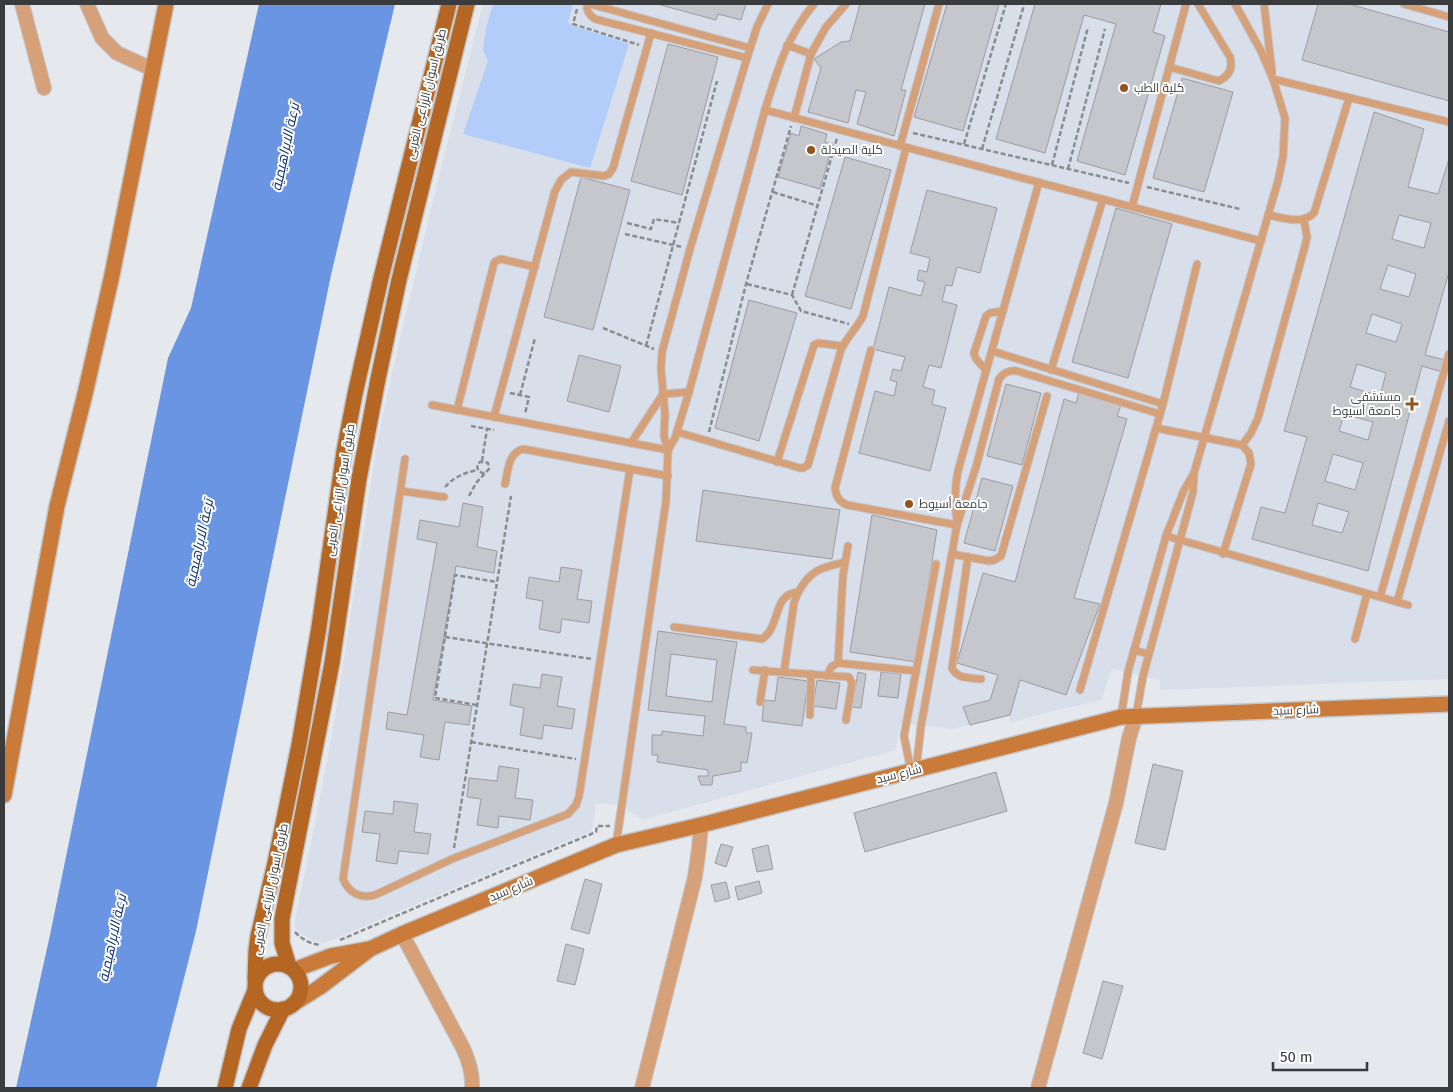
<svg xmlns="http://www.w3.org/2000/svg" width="1453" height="1092" font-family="'Fira Sans',Cairo,sans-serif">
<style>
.built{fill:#d8deea}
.green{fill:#b3cdfa}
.water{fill:#6995e3}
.building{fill:#c5c7cc;stroke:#9a9ca1;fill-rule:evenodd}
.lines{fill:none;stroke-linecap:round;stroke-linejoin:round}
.lane-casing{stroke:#c3c5c9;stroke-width:9}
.street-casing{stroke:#c3c5c9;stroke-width:16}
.secondary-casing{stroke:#c3c5c9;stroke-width:18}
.primary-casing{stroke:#c3c5c9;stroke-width:18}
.path{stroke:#8a8c8f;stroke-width:2.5;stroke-dasharray:5 2.5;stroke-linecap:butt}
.lane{stroke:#d6a079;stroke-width:7}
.street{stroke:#d6a079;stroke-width:14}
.secondary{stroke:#ca7b3a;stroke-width:15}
.primary{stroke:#b46622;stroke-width:15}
.poi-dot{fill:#93531c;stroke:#fff;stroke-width:2}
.labels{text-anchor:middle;stroke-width:4;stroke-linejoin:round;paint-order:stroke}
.poi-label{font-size:12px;fill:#3a3b3d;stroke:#fff;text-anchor:start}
.street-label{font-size:12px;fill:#3a3b3d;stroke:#fff}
.water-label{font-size:14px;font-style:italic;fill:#052a6e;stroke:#fff}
</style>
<rect width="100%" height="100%" fill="#e5e8ec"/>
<path class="built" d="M483 4H1449V679L1160 690V680L1112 669 1101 700 1045 713 1011 723 1009 715 952 729 901 723 895 750 642 820 621 805 596 803 592 831 487 874 332 940 323 943 315 941 300 933 295 927V921L316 819 335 718 376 449 389 386 435 192Z"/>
<path class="green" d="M493 4H573L568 22 571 25 629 44 590 168 463 134 488 61 483 50 486 28Z"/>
<path class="water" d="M259 4H395L331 275 196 931 156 1088H16L50 935 168 358 191 308Z"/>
<g class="building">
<path d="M657 4H746L741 20 718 14 716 20Z"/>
<path d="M860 4H925L901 90H906L894 136 857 124 866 92 856 90 848 123 808 112 821 68 814 59 841 42 850 41Z"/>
<path d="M947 4H999L963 131 914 117Z"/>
<path d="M1035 4H1161L1153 32 1165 36 1125 175 1077 161 1116 24 1084 15 1045 153 996 139Z"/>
<path d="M1318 4H1349L1449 32V101L1302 60Z"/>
<path d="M668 44 718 57 682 195 631 181Z"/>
<path d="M1182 78 1233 92 1204 192 1153 178Z"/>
<path d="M1374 112 1424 129 1408 187 1438 194 1449 159V272L1425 355 1449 361V374L1422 366 1368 571 1252 539 1261 507 1285 513 1307 437 1284 431ZM1399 215 1431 223 1424 248 1392 239ZM1388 265 1416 274 1409 297 1380 289ZM1372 314 1402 324 1396 342 1366 333ZM1357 364 1386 373 1380 396 1350 387ZM1344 414 1373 422 1368 440 1339 431ZM1333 454 1363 463 1355 490 1325 481ZM1318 503 1349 512 1342 533 1312 525Z"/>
<path d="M801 126 827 134 825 142 833 144 820 189 778 177 791 133 799 136Z"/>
<path d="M845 157 891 170 851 309 805 296Z"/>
<path d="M581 177 630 190 593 330 544 317Z"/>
<path d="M927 190 997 208 980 273 957 267 952 286 946 285 942 301 957 305 941 368 929 365 923 387 935 390 932 404 946 408 930 471 859 453 875 391 894 396 897 382 890 380 893 369 901 371 905 357 873 349 889 287 921 296 925 282 917 280 919 270 927 272 930 258 910 253Z"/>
<path d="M1116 208 1172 224 1128 378 1072 362Z"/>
<path d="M749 300 797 313 759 441 715 428Z"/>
<path d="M579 355 621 366 609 412 567 401Z"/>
<path d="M1006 384 1041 393 1022 465 987 456Z"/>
<path d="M1079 392 1121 405 1117 416 1127 419 1074 598 1100 604 1066 695 1020 680 1010 715 970 725 963 707 990 700 998 675 957 663 983 573 1015 582 1064 399 1076 403Z"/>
<path d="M982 478 1013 486 995 551 964 543Z"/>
<path d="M703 490 840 510 832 559 696 541Z"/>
<path d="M463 503 483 507 477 547 497 551 494 573 456 566 433 700 472 706 469 725 445 722 439 760 420 757 424 735 386 729 388 712 407 715 437 543 417 539 420 520 459 527Z"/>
<path d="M872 515 937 530 916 662 850 652Z"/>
<path d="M561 567 582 570 577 599 592 601 589 623 562 619 560 633 539 629 543 601 526 598 529 577 559 582Z"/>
<path d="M658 631 737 642 724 724 746 727V733H752L747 763 741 762V771L713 776 712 785H701L698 776H708V770L657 762 658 755H652V735H662V731L703 736 705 716 648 710ZM671 654 717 660 712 702 666 696Z"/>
<path d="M858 672 866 674 861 708 852 707Z"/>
<path d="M881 672 901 674 898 698 878 696Z"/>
<path d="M542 674 562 677 557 706 575 709 572 729 544 725 542 739 520 735 524 708 510 705 513 684 540 688Z"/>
<path d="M778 677 808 681 802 726 762 721 764 700 775 701Z"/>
<path d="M817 680 840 683 836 709 813 706Z"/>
<path d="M1153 764 1183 771 1165 850 1135 843Z"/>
<path d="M499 766 519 769 515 798 533 800 530 820 499 816 498 828 477 825 481 799 467 797 469 778 497 781Z"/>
<path d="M996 772 1007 811 865 852 854 813Z"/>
<path d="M394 801 418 804 414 832 431 834 428 854 399 851 397 864 376 861 380 834 362 832 365 811 393 814Z"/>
<path d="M721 844 733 847 726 867 715 863Z"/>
<path d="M768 845 773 869 757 872 752 849Z"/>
<path d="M585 879 602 884 589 934 571 929Z"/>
<path d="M759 881 762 893 738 900 735 887Z"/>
<path d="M726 882 730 898 715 902 711 885Z"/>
<path d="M566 944 584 949 575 985 557 981Z"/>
<path d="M1103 981 1123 986 1102 1059 1083 1053Z"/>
</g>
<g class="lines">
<g class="lane-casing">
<g id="lane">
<path d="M587 4C586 11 589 15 595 19L747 58"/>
<path d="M590 4 750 48"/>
<path d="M1264 4 1272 72"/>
<path d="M1404 4 1449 17"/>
<path d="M787 45 811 54"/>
<path d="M1169 67 1219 81C1229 76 1233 68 1230 57L1198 4"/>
<path d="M1273 79 1449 122"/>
<path d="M765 110 1261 241"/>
<path d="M794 118 811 54 826 27 846 4"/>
<path d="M900 146 939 4"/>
<path d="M1132 207 1186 4"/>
<path d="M1268 215C1284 218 1302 225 1314 213L1349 98"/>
<path d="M871 350 835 488C836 497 839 501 847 505L957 525"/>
<path d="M992 351 1163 404"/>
<path d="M986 370 976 359 974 353 986 316 990 313 1003 311"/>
<path d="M1051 370 1103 199"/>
<path d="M432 405 668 450"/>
<path d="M457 410 494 263 496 261 501 259 535 267"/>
<path d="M494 417 555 191 561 180 571 172 604 176 609 174 613 168 651 33"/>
<path d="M1156 428 1242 445 1249 453 1251 464 1223 554"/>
<path d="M677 432 800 468H803L808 465 841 350C846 338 857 328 863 316L906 148"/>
<path d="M631 443 663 394 689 392"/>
<path d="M1242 445 1251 433 1258 418 1305 246 1307 237 1304 220"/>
<path d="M668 450 675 438 689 392 765 110C777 71 787 36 814 4"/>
<path d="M405 459 343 879C349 893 360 899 375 895L452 859 568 814 576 805 579 796 630 469"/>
<path d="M777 462 814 345 818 343 842 346"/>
<path d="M505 484C508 471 508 453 523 449L668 476"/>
<path d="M401 491 444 497"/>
<path d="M957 523C955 504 954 489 958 471L1039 182"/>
<path d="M1166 536 1408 605"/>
<path d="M952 554 989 561 994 560 1001 556 1047 396"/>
<path d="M968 557 952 668C957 679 970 678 981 679"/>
<path d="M1380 597 1449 354"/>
<path d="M1397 602 1449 421"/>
<path d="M674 627 762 639C781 627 772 594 798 592"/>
<path d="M1355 639 1367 594"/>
<path d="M1134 650 1148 654"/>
<path d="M838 663 843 575 848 546"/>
<path d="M753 670 849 677 852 683 846 720"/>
<path d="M784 672 794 603C798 590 808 574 821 569 828 566 837 564 845 562"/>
<path d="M827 676 831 667 838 663 916 671"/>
<path d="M1080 690 1163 404 1197 264"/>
<path d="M760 702 765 670"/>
<path d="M810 715 811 674"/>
<path d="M1136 716 1143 676 1193 492 1194 473 1278 181 1283 157 1285 118 1273 79 1261 51 1235 4"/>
<path d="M1121 717 1128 672 1166 536 1184 490 1194 473"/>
<path d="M916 770 921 726 957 525 976 467 999 379C1004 372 1009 370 1017 371L1160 414"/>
<path d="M911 771 904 736 936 564"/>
<path d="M616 845 666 501 668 450 664 436 665 414 661 369 662 352 690 249 747 58 757 27 768 4"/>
</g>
</g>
<g class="street-casing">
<g id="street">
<path d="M22 4 44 88"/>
<path d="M87 4 102 38 117 53 152 69"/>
<path d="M402 934 463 1048C469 1061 473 1074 472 1088"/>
<path d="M642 1088 695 877 699 848 701 825"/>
<path d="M1038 1088 1116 803 1129 738 1136 716"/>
</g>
</g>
<g class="secondary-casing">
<g id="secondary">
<path d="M4 795 57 506 85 394 112 275 166 4"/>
<path d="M294 970 331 956 369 949"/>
<path d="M293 1004 320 987 370 949 402 934 616 845 701 825 1121 717 1449 704"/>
</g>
</g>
<g class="primary-casing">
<g id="primary">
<circle cx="278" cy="987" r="23"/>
<path d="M289 966 282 943V919L332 663 359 479 378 379 399 280 467 4"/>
<path d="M255 980 256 951 258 936 275 863 299 745 319 627 344 451 355 394 381 278 449 4"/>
<path d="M225 1088 239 1029 255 990"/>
<path d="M249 1088 265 1045 283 1009"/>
</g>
</g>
<g class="path">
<path d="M577 9 573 24 639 45"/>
<path d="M913 133 1129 183"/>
<path d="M964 144 1006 4"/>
<path d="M982 149 1024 5"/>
<path d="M1052 165 1088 27"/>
<path d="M1068 169 1105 29"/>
<path d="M1147 187 1240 209"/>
<path d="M773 192 818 206"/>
<path d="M627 223 651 229 654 219 679 223"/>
<path d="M625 234 682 247"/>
<path d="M747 284 792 295 801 311 849 324"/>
<path d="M792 295 837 138"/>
<path d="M603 328 654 349"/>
<path d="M646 346 717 81"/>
<path d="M510 393 529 397 525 414"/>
<path d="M520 395 535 338"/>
<path d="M471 426 494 430"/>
<path d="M709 432 746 284 791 126"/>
<path d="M482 461 487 429"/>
<path d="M445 487C454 477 464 473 477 470"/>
<path d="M469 496 476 483 489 469 488 463 485 462H480L477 465 478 470 482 473H485"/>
<path d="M445 637 592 659"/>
<path d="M477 705 435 698 455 575 497 582"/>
<path d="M471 742 576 759"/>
<path d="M454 848 511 496"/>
<path d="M295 932C303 940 310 944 321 945"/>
<path d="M340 940 490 876 596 832 597 826H610"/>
</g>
<use href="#lane" class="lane"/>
<use href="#street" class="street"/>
<use href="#secondary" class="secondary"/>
<use href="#primary" class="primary"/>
</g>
<g class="poi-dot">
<circle cx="1124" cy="88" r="5"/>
<circle cx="811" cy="150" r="5"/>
<path d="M1409.5 396.5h5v5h5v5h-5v5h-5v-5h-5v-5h5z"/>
<circle cx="909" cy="504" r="5"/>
</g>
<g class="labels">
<g class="poi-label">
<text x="1134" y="92">كلية الطب</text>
<text x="821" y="154">كلية الصيدلة</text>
<text x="1401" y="401" text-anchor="end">مستشفی<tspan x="1401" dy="14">جامعة أسيوط</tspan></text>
<text x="919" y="508">جامعة أسيوط</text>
</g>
<g class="street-label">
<text transform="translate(426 94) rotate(-76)" y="4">طريق اسوان الزراعى الغربى</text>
<text transform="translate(340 490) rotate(-81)" y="4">طريق اسوان الزراعى الغربى</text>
<text transform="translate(1296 710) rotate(-2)" y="4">شارع سيد</text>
<text transform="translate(899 774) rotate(-14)" y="4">شارع سيد</text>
<text transform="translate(270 889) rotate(-78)" y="4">طريق اسوان الزراعى الغربى</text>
<text transform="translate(511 889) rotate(-23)" y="4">شارع سيد</text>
</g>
<g class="water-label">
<text transform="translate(285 147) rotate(-78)" y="5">ترعة الابراهيمية</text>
<text transform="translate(199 543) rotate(-78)" y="5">ترعة الابراهيمية</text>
<text transform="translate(112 938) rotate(-78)" y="5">ترعة الابراهيمية</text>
</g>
</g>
<rect width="1453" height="1092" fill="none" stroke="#3a3b3d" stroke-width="10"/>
<path d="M1273 1062v8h94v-8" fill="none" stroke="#3a3b3d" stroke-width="2.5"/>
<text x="1280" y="1062" font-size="15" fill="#3a3b3d" stroke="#ffffff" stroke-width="4" paint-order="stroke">50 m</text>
</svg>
